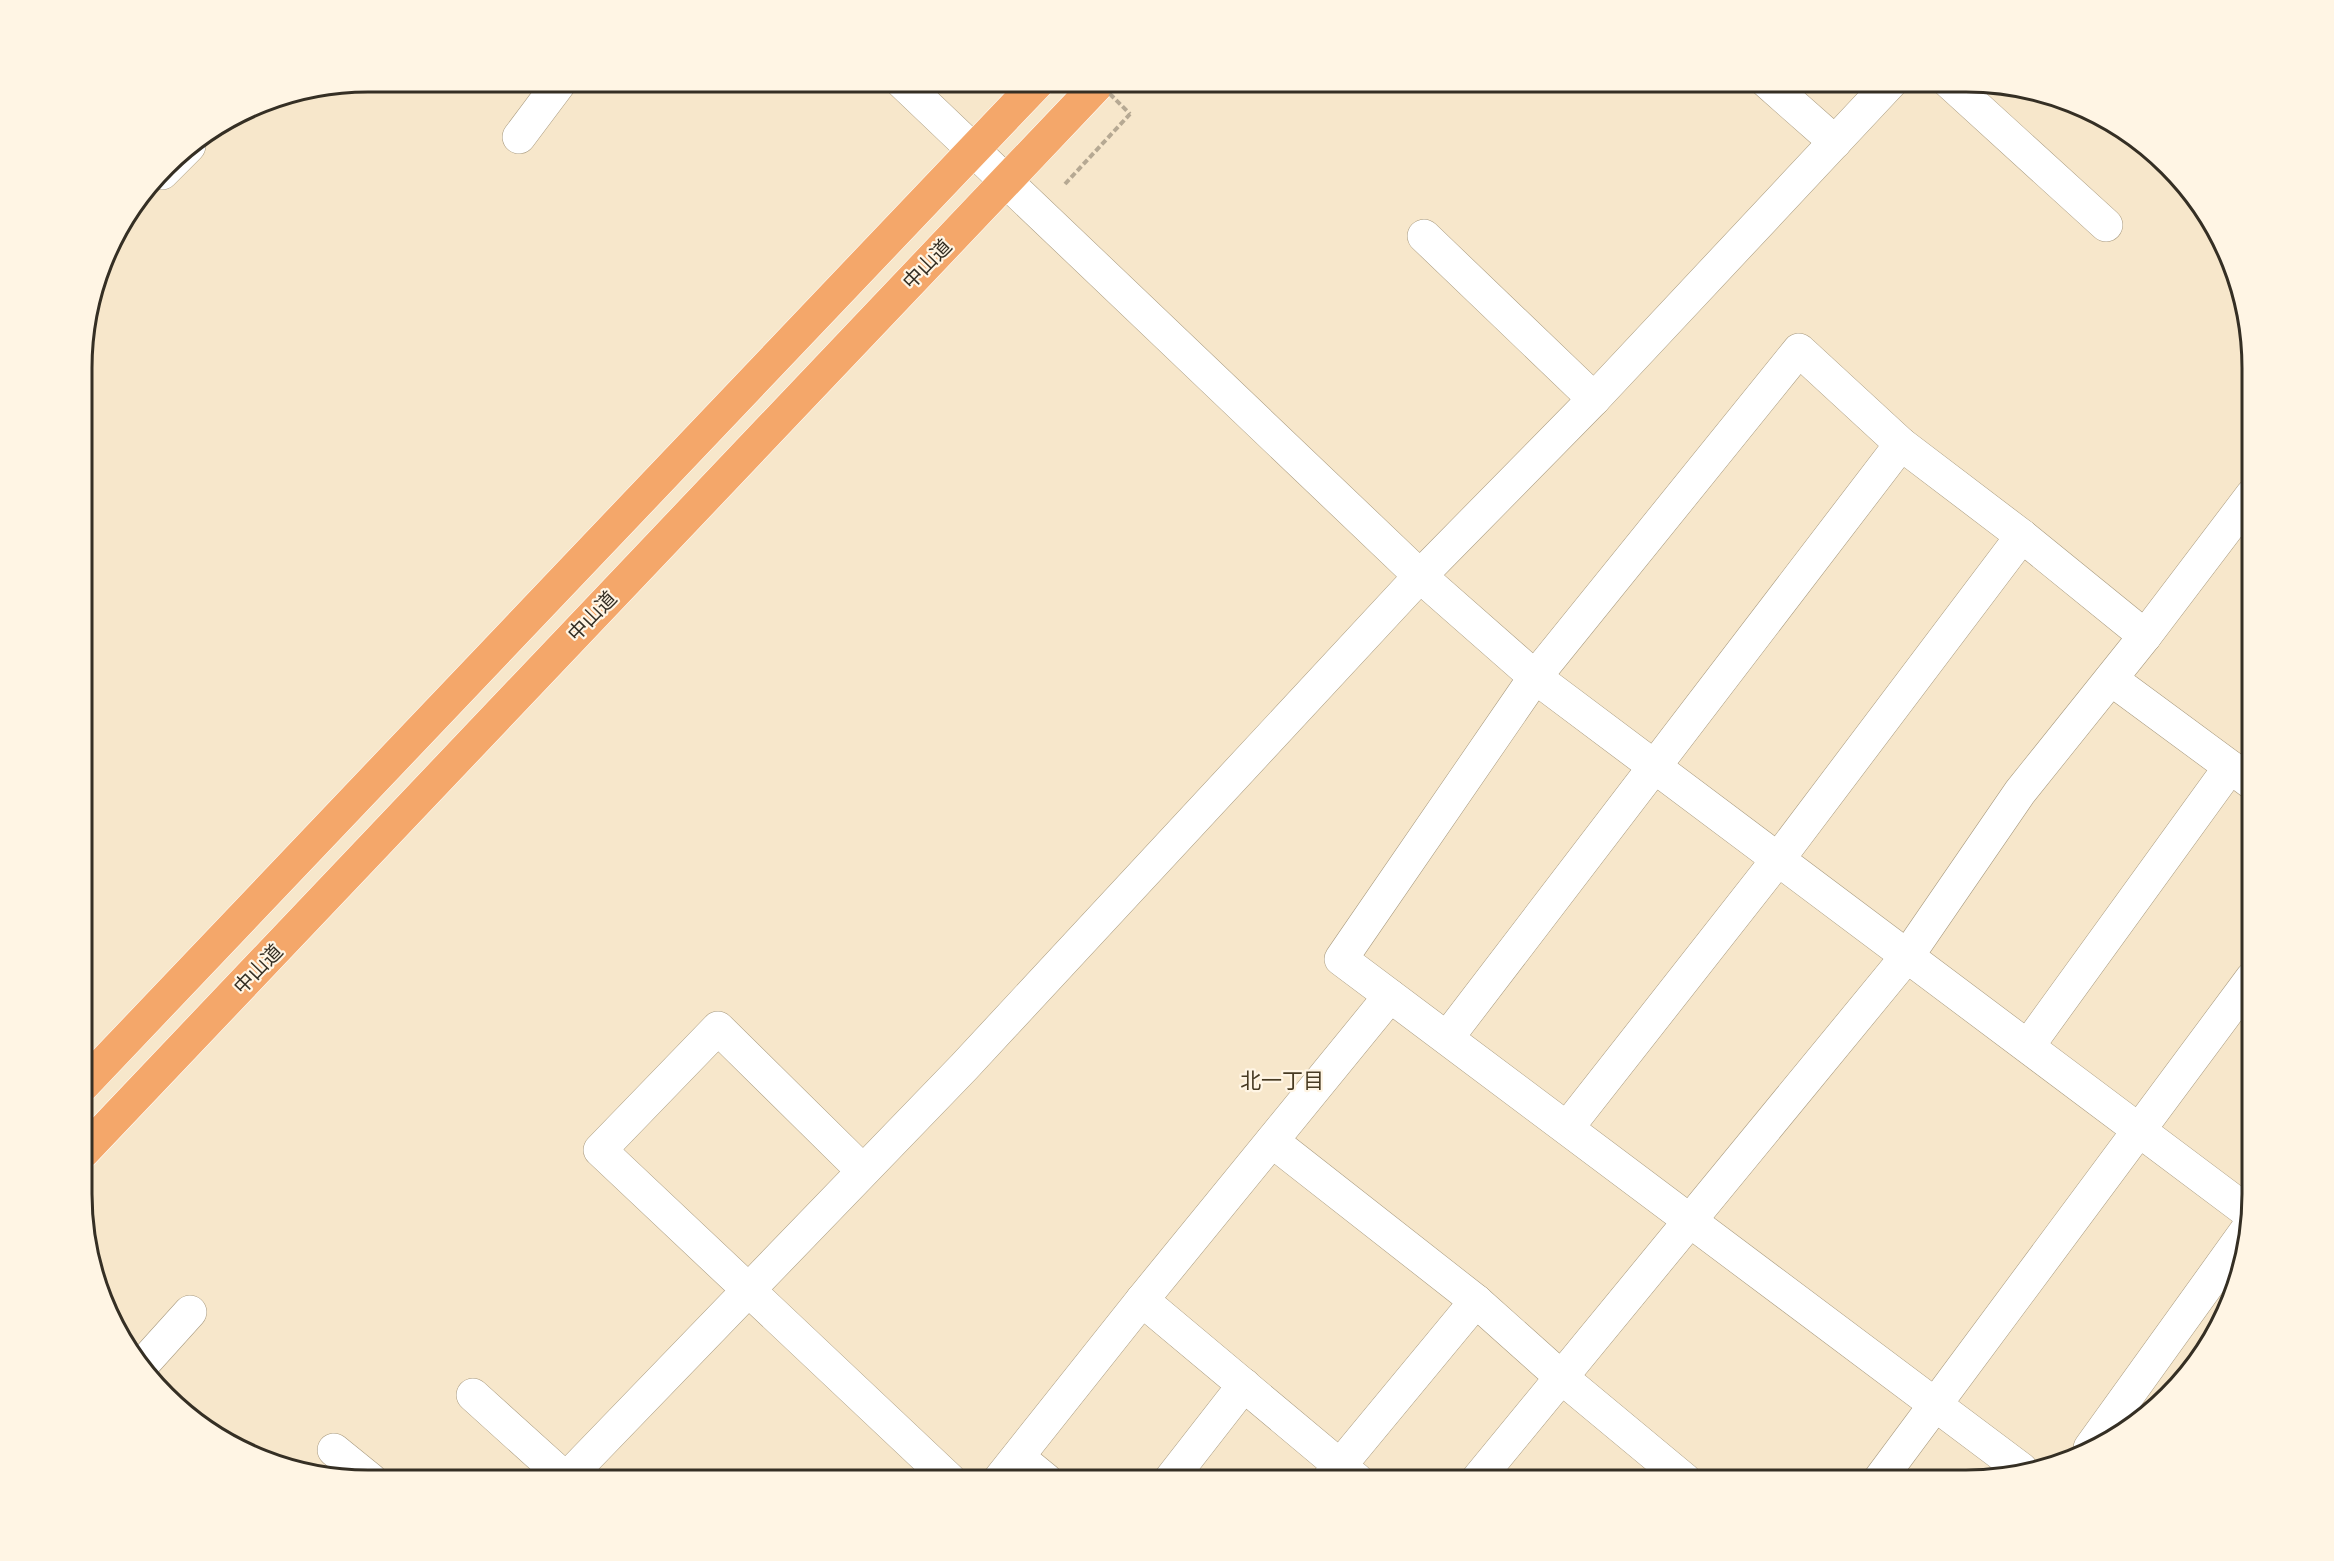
<svg xmlns="http://www.w3.org/2000/svg" width="2334" height="1561" font-family="Cabin,'Noto Sans JP',sans-serif">
<style>
.lines{fill:none;stroke-linecap:round;stroke-linejoin:round}
.minor-casing{stroke:#a89a7f;stroke-width:34}
.highway-casing{stroke:#fff;stroke-width:34}
.path{stroke:#b6a993;stroke-width:4;stroke-dasharray:6 3;stroke-linecap:butt}
.minor{stroke:#fff;stroke-width:33}
.highway{stroke:#f4a76a;stroke-width:33}
.path-bridge{stroke:#b6a993;stroke-width:4;stroke-dasharray:6 3;stroke-linecap:butt}
.labels{text-anchor:middle;stroke-width:4.5;stroke-linejoin:round;paint-order:stroke}
.street-label{font-size:20px;fill:#352f24;stroke:#fff5e4}
.neighbourhood-label{font-size:21px;fill:#473a22;stroke:#fff5e4}
.rim{fill:none;stroke:#352f24;stroke-width:3}
</style>
<rect width="100%" height="100%" fill="#f7e7cb"/>
<g class="lines">
<g class="minor-casing">
<g id="minor">
<path d="M901 81 1420 576 1535 677 2252 1215"/>
<path d="M1766 81 1835 142"/>
<path d="M1948 81 2106 225"/>
<path d="M519 137 561 81"/>
<path d="M162 173 189 146"/>
<path d="M1424 236 1594 399"/>
<path d="M2111 679 2252 783"/>
<path d="M1447 1038 1901 444"/>
<path d="M2028 1046 2230 767"/>
<path d="M1567 1128 1779 858 2022 536"/>
<path d="M1272 1141 1476 1301 1561 1377 1685 1480"/>
<path d="M863 1171 718 1028 600 1150 950 1480"/>
<path d="M1142 1300 1357 1480"/>
<path d="M144 1363 190 1312"/>
<path d="M473 1395 566 1479"/>
<path d="M2090 1448 2249 1227"/>
<path d="M334 1450 371 1480"/>
<path d="M1018 1457 1046 1480"/>
<path d="M2021 1469 1341 959 1535 677 1799 350 1901 444 2022 536 2145 636"/>
<path d="M1880 1479 2252 978"/>
<path d="M565 1480 964 1067 1420 576 1594 399 1892 81"/>
<path d="M999 1480 1142 1300 1390 996"/>
<path d="M1170 1480 1244 1385"/>
<path d="M1328 1480 1476 1301"/>
<path d="M1477 1480 1908 955 2020 792 2145 636 2252 495"/>
</g>
</g>
<g class="highway-casing">
<g id="highway">
<path d="M83 1085 1039 81"/>
<path d="M83 1152 1101 81"/>
</g>
</g>
<path class="path" d="M1065 184 1130 114"/>
<use href="#minor" class="minor"/>
<use href="#highway" class="highway"/>
<path class="path-bridge" d="M1097 81 1130 114"/>
</g>
<g class="labels">
<g class="street-label">
<text transform="translate(927 264) rotate(-46)" y="7">中山道</text>
<text transform="translate(592 616) rotate(-46)" y="7">中山道</text>
<text transform="translate(258 969) rotate(-46)" y="7">中山道</text>
</g>
<g class="neighbourhood-label">
<text x="1282" y="1088">北一丁目</text>
</g>
</g>
<path d="M0 0H2334V1561H0ZM368 92H1966A276 276 0 0 1 2242 368V1194A276 276 0 0 1 1966 1470H368A276 276 0 0 1 92 1194V368A276 276 0 0 1 368 92Z" fill="#fff5e4" fill-rule="evenodd"/>
<path class="rim" d="M368 92H1966A276 276 0 0 1 2242 368V1194A276 276 0 0 1 1966 1470H368A276 276 0 0 1 92 1194V368A276 276 0 0 1 368 92Z"/>
</svg>
